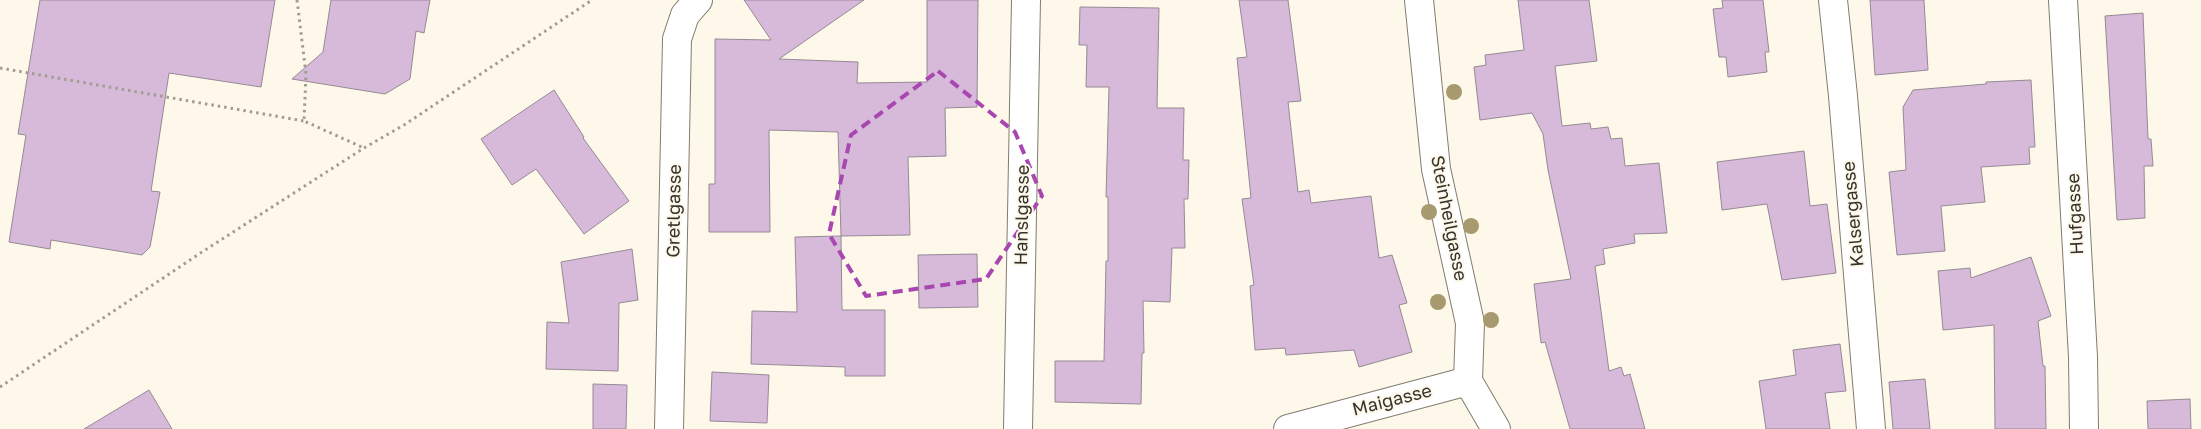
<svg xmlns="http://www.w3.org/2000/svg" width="2201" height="429" font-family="'Golos Text',sans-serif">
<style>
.building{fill:#d7bad9;stroke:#958a95}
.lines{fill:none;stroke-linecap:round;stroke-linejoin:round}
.street-casing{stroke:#807c6f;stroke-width:30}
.path{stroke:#a19d93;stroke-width:3;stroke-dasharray:2.5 4;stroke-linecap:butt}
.street{stroke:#fff;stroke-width:28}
.tree{fill:#a79a6e}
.marked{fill:none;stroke:#a747af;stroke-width:4;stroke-dasharray:10 6;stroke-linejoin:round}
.labels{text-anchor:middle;stroke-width:4;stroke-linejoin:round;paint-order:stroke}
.street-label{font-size:18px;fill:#35332e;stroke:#fdf8e9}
</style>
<rect width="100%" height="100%" fill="#fdf8e9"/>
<g class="building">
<path d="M40 0H275L261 87 169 73 151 191 160 192 150 247 142 255 51 240 50 249 9 242 26 135 18 134Z"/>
<path d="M331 0H430L424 33 416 31 410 79 385 94 292 79 323 52Z"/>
<path d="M744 0H864L779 59 858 62 857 83 927 82V0H978L977 107 945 108 946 156 908 157 910 235 841 236 838 132 769 130 770 232H709V184H715V39L771 40Z"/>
<path d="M1239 0H1288L1301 101 1288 102 1298 192 1309 190 1311 203 1371 196 1379 258 1392 255 1407 303 1399 305 1412 352 1359 367 1354 350 1286 355 1285 348 1255 350 1250 286 1254 285 1242 199 1251 198 1237 58 1247 57Z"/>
<path d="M1518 0H1589L1597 61 1555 66 1562 126 1590 123 1591 129 1608 127 1611 139 1622 138 1625 166 1659 163 1667 233 1634 234 1635 243 1603 249 1605 264 1595 266 1609 371 1621 367 1624 376 1630 374 1645 429H1570L1545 342 1541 343 1534 284 1571 279 1548 170 1543 134 1532 113 1480 120 1474 67 1486 65 1485 55 1524 50Z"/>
<path d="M1722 0H1763L1769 52H1765L1767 72 1728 77 1726 57H1719L1713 9 1723 8Z"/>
<path d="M1870 0H1924L1928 70 1875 75Z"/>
<path d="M1080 7 1159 8 1157 108H1184L1183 160H1189L1188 199H1184L1185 248H1172L1170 302 1143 301 1144 353H1142L1141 404 1055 402V361H1104L1106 261H1108V197H1106L1109 87H1086L1087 45H1079Z"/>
<path d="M2143 13 2148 139H2151L2153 166H2144L2145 218 2117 220 2105 16Z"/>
<path d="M2031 80 2035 147H2029L2030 164 1981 167 1985 202 1941 206 1945 251 1897 255 1889 172 1906 170 1903 107 1913 90 1986 84V82Z"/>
<path d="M554 90 584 137 583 138 629 201 584 234 536 169 512 185 481 139Z"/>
<path d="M1804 151 1810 206 1827 204 1836 273 1782 280 1767 204 1722 210 1717 162Z"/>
<path d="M841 236 842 310H885V376H845V367L751 364 752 311 797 312 795 237Z"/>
<path d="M632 249 638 300 619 303 618 371 546 369 547 322 569 323 561 262Z"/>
<path d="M977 254 978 307 919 308 918 255Z"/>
<path d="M2031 257 2051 316 2038 321 2043 366H2045L2046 429H1995L1994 325 1943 330 1938 271 1970 268 1971 278Z"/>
<path d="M1840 344 1846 391 1825 393 1830 429H1766L1759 381 1796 375 1793 350Z"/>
<path d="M712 372 769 375 767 423 710 421Z"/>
<path d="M1925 379 1930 429H1893L1889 382Z"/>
<path d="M593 384 627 385 626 429H593Z"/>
<path d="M149 390 172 429H84Z"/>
<path d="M2190 399 2191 429H2148L2147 401Z"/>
</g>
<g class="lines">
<g class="street-casing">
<g id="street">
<path d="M1419 0 1436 169 1470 323 1468 381 1496 429"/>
<path d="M1833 0 1843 96 1871 429"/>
<path d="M2063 0 2083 357 2084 429"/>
<path d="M669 429 677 39 685 15 698 0"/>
<path d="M1018 429 1026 0"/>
<path d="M1288 429 1468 381"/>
</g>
</g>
<g class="path">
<path d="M297 0 306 74 304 121 364 148"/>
<path d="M0 68 304 121"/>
<path d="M0 387 202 252 364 148 404 125 592 0"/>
</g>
<use href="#street" class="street"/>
</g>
<g class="tree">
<circle cx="1454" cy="92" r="8"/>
<circle cx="1429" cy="212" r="8"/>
<circle cx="1471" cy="226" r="8"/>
<circle cx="1438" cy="302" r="8"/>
<circle cx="1491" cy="320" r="8"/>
</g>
<path class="marked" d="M938 71 1015 132 1042 196 986 279 866 296 829 234 851 135Z"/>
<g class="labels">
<g class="street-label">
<text transform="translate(674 211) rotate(-89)" y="6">Gretlgasse</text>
<text transform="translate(1853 214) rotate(-95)" y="6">Kalsergasse</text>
<text transform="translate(2075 214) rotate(-93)" y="6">Hufgasse</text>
<text transform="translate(1022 215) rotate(-89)" y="6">Hanslgasse</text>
<text transform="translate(1449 218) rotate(79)" y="6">Steinheilgasse</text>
<text transform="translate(1392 400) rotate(-14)" y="6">Maigasse</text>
</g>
</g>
</svg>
